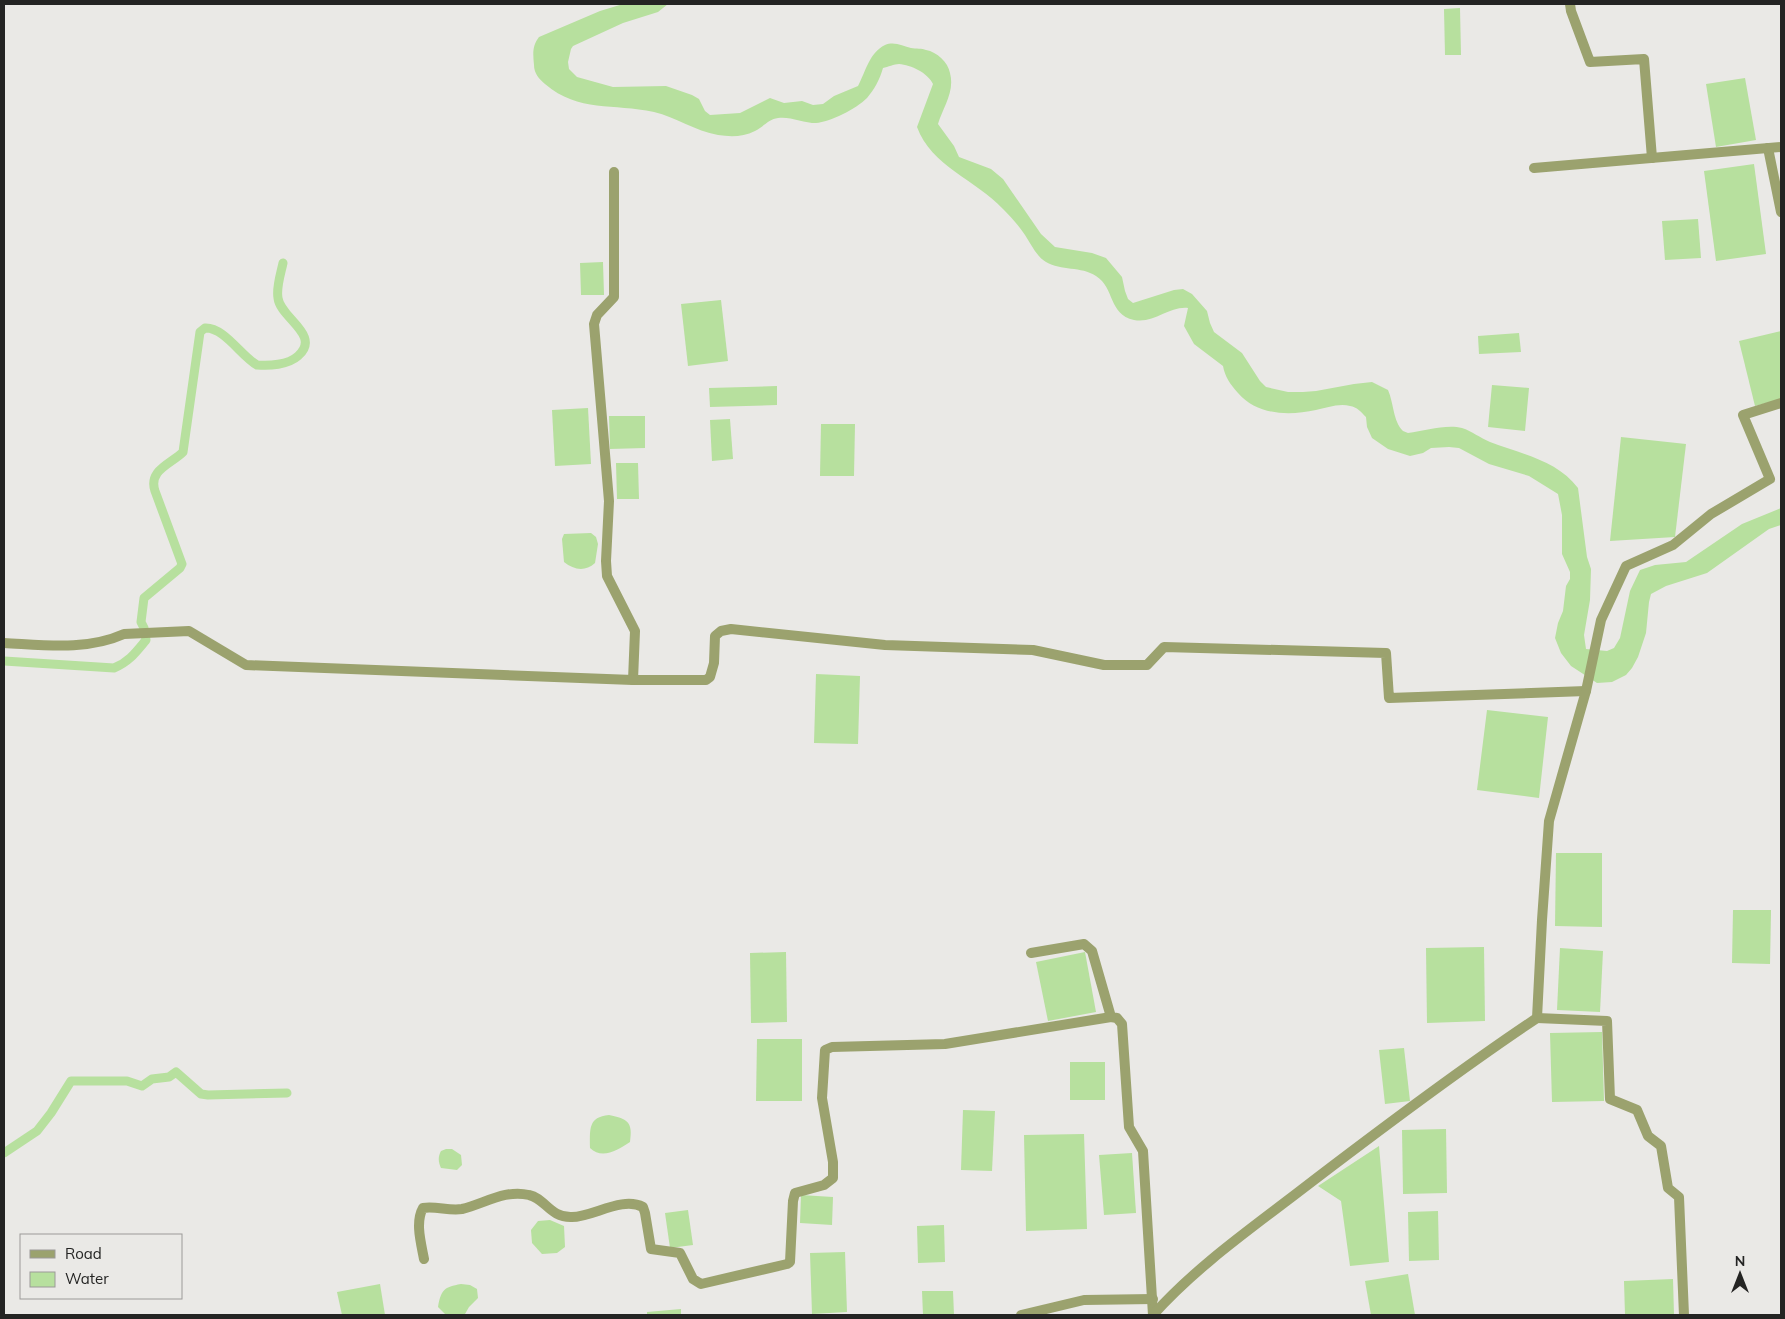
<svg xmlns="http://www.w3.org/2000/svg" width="1785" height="1319" font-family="Mulish,sans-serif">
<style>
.water{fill:#b7e09e}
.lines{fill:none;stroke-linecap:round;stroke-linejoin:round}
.canal{stroke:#b7e09e;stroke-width:9}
.street{stroke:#9ba26e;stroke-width:10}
</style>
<rect width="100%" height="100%" fill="#eae9e6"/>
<g class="water">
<path d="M623 4H668L658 12 623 23 573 46 571 49 568 62 569 69 577 77 613 87 666 86 692 95 699 99 705 111 710 115 740 113 770 98 784 103 802 101 813 105 823 104 834 96 858 86C866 71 869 53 885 45 894 41 903 46 911 48 916 49 922 48 926 50 937 52 948 62 950 73 955 92 943 107 938 124L954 146 959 157 991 169 1003 179 1041 234 1055 247 1092 253 1106 258 1122 277 1125 291 1128 299 1133 303 1174 290 1183 289 1192 294 1207 311 1210 323 1214 332 1242 353 1260 381 1266 387 1288 392H1303L1316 391 1354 384 1372 382 1388 390C1394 404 1393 421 1403 431L1408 433C1425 431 1446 424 1462 428 1472 431 1480 438 1490 442 1521 454 1557 460 1578 488L1587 557 1591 569 1590 600 1584 635 1586 649 1607 651 1614 648 1620 638 1630 591 1640 570 1655 565 1686 562 1742 524 1781 508V525L1769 529 1707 573 1666 586 1651 594 1649 602 1646 633 1638 657 1632 668 1626 675 1612 682 1597 683 1571 666 1561 653 1555 638 1558 623 1563 611 1566 586 1570 579V572L1562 554V515L1558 494 1529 476 1489 464 1459 448 1449 447 1431 448 1423 453 1410 456 1388 449 1372 438 1367 427 1366 417C1361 412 1357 407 1350 406 1339 403 1326 408 1316 410 1288 416 1257 415 1238 393 1230 384 1225 377 1223 366L1194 344 1184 326 1188 308C1169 306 1154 324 1134 320 1108 314 1115 288 1096 276 1081 266 1061 271 1046 262 1036 256 1031 244 1025 235 1019 226 1011 217 1003 209 976 180 931 166 917 127L933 84C928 73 911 65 899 64 894 64 888 67 883 68 880 79 874 90 867 98 856 109 830 122 816 123 804 123 789 116 778 118 769 119 763 127 755 131 743 137 731 137 718 135 695 131 676 117 654 112 613 103 579 113 545 84 539 79 534 73 534 65 533 54 532 46 539 37L600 11Z"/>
<path d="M1460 8 1461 55H1445L1444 9Z"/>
<path d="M1745 78 1756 140 1716 147 1706 84Z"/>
<path d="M1754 164 1766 254 1716 261 1704 171Z"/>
<path d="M1698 219 1701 258 1665 260 1662 221Z"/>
<path d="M603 262 604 295H581L580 263Z"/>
<path d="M721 300 728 361 688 366 681 304Z"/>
<path d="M1781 331V399L1755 406 1739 341Z"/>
<path d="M1519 333 1521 352 1479 354 1478 336Z"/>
<path d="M1492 385 1529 388 1525 431 1488 427Z"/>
<path d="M777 386V405L710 407 709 388Z"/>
<path d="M588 408 591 464 555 466 552 410Z"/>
<path d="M609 416H645V448L610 449Z"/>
<path d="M730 419 733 459 712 461 710 420Z"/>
<path d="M821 424H855L854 476H820Z"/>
<path d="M1621 437 1686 444 1675 537 1610 541Z"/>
<path d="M616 463H638L639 499H617Z"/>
<path d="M591 533 596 537 598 544 595 563C585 572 574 570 564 562L562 539 564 534Z"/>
<path d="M816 674 860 676 858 744 814 743Z"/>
<path d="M1487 710 1548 717 1539 798 1477 790Z"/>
<path d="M1556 853H1602V927L1555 926Z"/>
<path d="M1733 910H1771L1770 964 1732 963Z"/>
<path d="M1484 947 1485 1021 1427 1023 1426 948Z"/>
<path d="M1560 948 1603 951 1600 1012 1557 1010Z"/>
<path d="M786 952 787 1022 751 1023 750 953Z"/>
<path d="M1085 952 1096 1012 1048 1021 1036 962Z"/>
<path d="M1602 1032 1604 1101 1552 1102 1550 1033Z"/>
<path d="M757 1039H802V1101H756Z"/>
<path d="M1404 1048 1410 1101 1385 1104 1379 1050Z"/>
<rect x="1070" y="1062" width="35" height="38"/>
<path d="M963 1110 995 1111 992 1171 961 1170Z"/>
<path d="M609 1115C628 1119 633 1122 630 1142 618 1150 602 1160 590 1148 590 1129 588 1117 609 1115Z"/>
<path d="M1446 1129 1447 1193 1403 1194 1402 1130Z"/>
<path d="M1084 1134 1087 1229 1026 1231 1024 1135Z"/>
<path d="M1379 1146 1389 1262 1350 1266 1341 1201 1318 1186Z"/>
<path d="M446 1149H452L461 1155 462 1165 457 1170 441 1168C438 1162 438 1156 441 1151Z"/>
<path d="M1132 1153 1136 1213 1104 1215 1099 1155Z"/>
<path d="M801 1195 833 1197 832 1225 800 1223Z"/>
<path d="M688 1210 693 1245 670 1248 665 1213Z"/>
<path d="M1438 1211 1439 1260 1409 1261 1408 1212Z"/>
<path d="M550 1220 564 1226 565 1247 557 1253 542 1254 532 1243 531 1230 538 1221Z"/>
<path d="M944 1225 945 1262 918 1263 917 1226Z"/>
<path d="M845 1252 847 1312 812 1314 810 1253Z"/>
<path d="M1408 1274 1415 1315H1371L1365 1281Z"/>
<path d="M1673 1279 1674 1315H1625L1624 1281Z"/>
<path d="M380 1284 385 1315H342L337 1292Z"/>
<path d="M461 1284 470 1285 477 1289 478 1298 469 1307 465 1314 446 1315 438 1307C441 1290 444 1287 461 1284Z"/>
<path d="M922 1291H953L954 1315H923Z"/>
<path d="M681 1309V1315H647V1312Z"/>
</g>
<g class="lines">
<g class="canal">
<path d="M4 661 114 668C129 662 136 652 146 640L144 628 141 622 144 598 180 568 182 564 155 491C148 470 171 464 183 452L200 332 205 328C224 327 241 356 257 365 269 366 288 365 298 356 322 335 280 318 278 298 276 287 281 273 283 263"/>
<path d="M4 1153 37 1131 51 1113 71 1081H127L142 1086 152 1079 169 1077 176 1072 201 1094 208 1095 287 1093"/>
</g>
<g class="street">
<path d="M1570 4 1571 11 1590 62 1644 59 1652 158"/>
<path d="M1768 148 1781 212"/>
<path d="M1534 168 1781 147"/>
<path d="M614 172V297L597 315 594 324 609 501 606 561 607 576 635 631 633 680H706L710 677 714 663 715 636 721 631 731 629 885 645 1033 650 1104 665H1147L1164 647 1386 653 1389 698 1586 691"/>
<path d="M4 643C44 645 86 651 124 634L189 631 246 665 633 680"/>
<path d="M1031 953 1084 944 1092 951 1111 1017 1117 1018 1122 1024 1129 1127 1143 1151 1153 1315"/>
<path d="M1537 1018 1607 1021 1610 1099 1637 1110 1648 1136 1661 1146 1668 1188 1679 1197 1684 1315"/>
<path d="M424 1259C421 1243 415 1222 423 1208 436 1206 449 1211 462 1209 484 1204 505 1189 529 1195 545 1198 550 1218 572 1217 593 1217 622 1196 643 1207L645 1213 651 1249 680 1253 693 1279 701 1284 787 1264 790 1262 793 1201 795 1193 824 1185 833 1178V1162L822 1098 825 1050 832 1047 945 1044 1111 1017"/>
<path d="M1021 1315 1084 1300 1153 1299"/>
<path d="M1153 1315C1196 1267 1249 1230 1301 1190 1378 1131 1456 1072 1537 1018L1542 920 1549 821 1586 691 1601 620 1626 566 1673 545 1711 514 1770 479 1743 415 1781 403"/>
</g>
</g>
<rect width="1785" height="1319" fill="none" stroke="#242423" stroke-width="10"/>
<rect x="20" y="1234" width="162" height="65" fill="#eae9e6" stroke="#9b9a98"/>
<rect x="30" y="1250" width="25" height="8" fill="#9ba26e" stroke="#9b9a98"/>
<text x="65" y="1259" font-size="15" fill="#242423">Road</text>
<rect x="30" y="1272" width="25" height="15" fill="#b7e09e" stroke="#9b9a98"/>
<text x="65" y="1284" font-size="15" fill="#242423">Water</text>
<g transform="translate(1740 1274)" stroke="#eae9e6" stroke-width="4" paint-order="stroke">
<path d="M0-4L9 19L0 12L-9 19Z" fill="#242423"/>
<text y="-8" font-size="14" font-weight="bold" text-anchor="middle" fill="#242423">N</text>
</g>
</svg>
